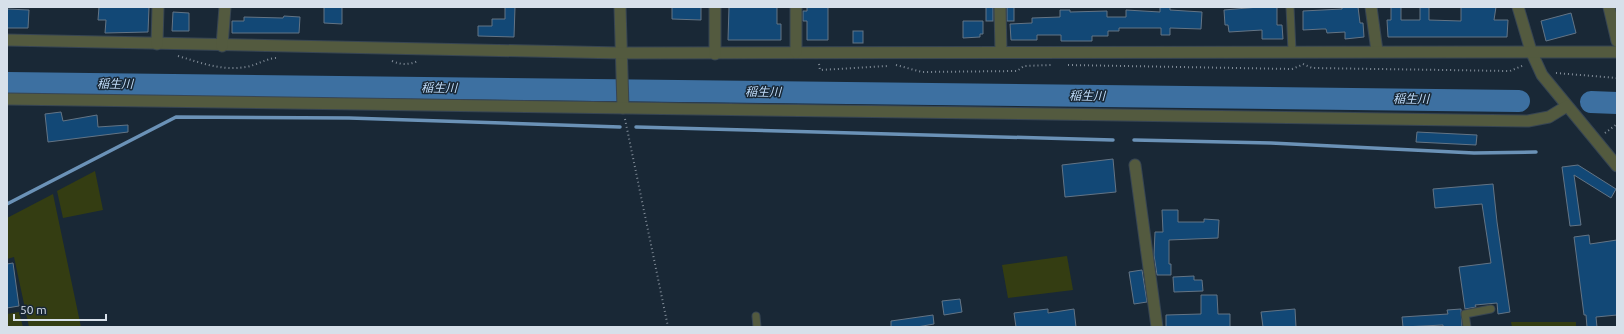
<svg xmlns="http://www.w3.org/2000/svg" width="1624" height="334" font-family="Ubuntu,'Noto Sans JP',sans-serif">
<style>
.green{fill:#343d12}
.lines{fill:none;stroke-linecap:round;stroke-linejoin:round}
.stream{stroke:#6b92b7;stroke-width:3.5}
.river{stroke:#3d70a1;stroke-width:22}
.building{fill:#124876;stroke:#637485}
.service-casing{stroke:#374553;stroke-width:9}
.minor-casing{stroke:#374553;stroke-width:13}
.path{stroke:#818c98;stroke-width:2;stroke-dasharray:1 3;stroke-linecap:butt}
.service{stroke:#535a3f;stroke-width:7}
.minor{stroke:#535a3f;stroke-width:11}
.labels{text-anchor:middle;stroke-width:3;stroke-linejoin:round;paint-order:stroke}
.water-label{font-size:12px;font-style:italic;fill:#c0dcf9;stroke:#192836}
</style>
<rect width="100%" height="100%" fill="#192836"/>
<g class="green">
<path d="M95 171 103 210 63 218 57 191Z"/>
<path d="M53 194 81 327H29L14 257 7 259V218Z"/>
<path d="M1067 256 1073 290 1008 298 1002 265Z"/>
<path d="M19 312 23 327H7V314Z"/>
<path d="M1511 322H1576V327H1512Z"/>
</g>
<g class="lines">
<g class="stream">
<path d="M636 127 1113 140"/>
<path d="M1134 140 1271 143 1474 153 1536 152"/>
<path d="M7 204 176 117 349 118 620 127"/>
</g>
<g class="river">
<path d="M7 83 1519 101"/>
<path d="M1591 102 1617 103"/>
</g>
</g>
<g class="building">
<path d="M99 7H149L148 32 105 33 106 20H98Z"/>
<path d="M324 7H342V24L324 23Z"/>
<path d="M505 7H515L514 37 478 36V26H492V19H505Z"/>
<path d="M672 7H701V20L672 19Z"/>
<path d="M729 7H777V24H781V40H728Z"/>
<path d="M807 7H828V40H807V21H803V11H807Z"/>
<rect x="986" y="7" width="7" height="14"/>
<rect x="1007" y="7" width="7" height="14"/>
<path d="M1160 7H1170V10L1202 12 1201 29 1170 28V35H1161V28H1119V31H1108V36H1092V41H1061V35H1037V40H1011L1010 24 1032 23V18L1060 17V10H1070V12L1107 11V17H1126V10L1160 12Z"/>
<path d="M1259 7H1277V25H1282L1283 39H1262V30L1229 32 1228 25H1225L1224 10Z"/>
<path d="M1342 7H1358L1360 23H1363L1364 37 1345 39V32L1327 33 1326 29H1322L1303 30V11L1342 9Z"/>
<path d="M1391 7H1401V20H1420V7H1429V20L1461 21V7H1496L1494 20H1508L1507 37H1388L1387 20H1391Z"/>
<path d="M7 9 29 10 28 28H7Z"/>
<path d="M173 12 189 13V31H172Z"/>
<path d="M1571 13 1576 33 1546 41 1541 21Z"/>
<path d="M284 16 300 17 299 33H232V21H244V17L283 18Z"/>
<path d="M963 21H983V34H980V37L963 38Z"/>
<rect x="853" y="31" width="10" height="12"/>
<path d="M61 112 63 121 97 115 98 127 128 125V132L48 142 45 114Z"/>
<path d="M1417 132 1477 135 1476 145 1416 142Z"/>
<path d="M1113 159 1116 192 1065 197 1062 165Z"/>
<path d="M1578 165 1616 189 1611 198 1574 175 1581 225 1570 226 1562 167Z"/>
<path d="M1493 184 1497 222 1510 312 1498 314 1497 303 1475 305 1476 307 1465 309 1459 267 1491 263 1482 204 1435 208 1433 189Z"/>
<path d="M1162 210H1178V222H1204V219L1219 220 1218 238 1169 240V264H1171V275H1157L1154 255 1155 232H1163Z"/>
<path d="M1589 235 1590 244 1617 240V315L1596 317 1597 327H1587L1586 315H1584L1574 237Z"/>
<path d="M13 263 19 306 7 308V264Z"/>
<path d="M1142 270 1147 302 1134 304 1129 272Z"/>
<path d="M1194 276V280H1202L1203 291 1174 292 1173 277Z"/>
<path d="M1201 295H1217L1218 314H1230V327H1166V315L1201 314Z"/>
<path d="M960 299 962 312 944 315 942 301Z"/>
<path d="M1048 309V313L1074 309 1076 327H1016L1014 313Z"/>
<path d="M1295 309 1296 327H1263L1261 312Z"/>
<path d="M1461 309 1462 327H1443V325L1403 327 1402 317 1448 314 1447 310Z"/>
<path d="M933 315 934 324 917 327H891V321Z"/>
</g>
<g class="lines">
<g class="service-casing">
<g id="service">
<path d="M1290 7 1292 51"/>
<path d="M756 316 757 327"/>
<path d="M1467 327 1465 314 1491 309"/>
</g>
</g>
<g class="minor-casing">
<g id="minor">
<path d="M620 7 623 108"/>
<path d="M1000 7 1001 52"/>
<path d="M1371 7 1377 51"/>
<path d="M1518 7 1531 51 1542 75 1617 166"/>
<path d="M1609 7 1617 41"/>
<path d="M7 40 621 53 1617 52"/>
<path d="M157 44 158 7"/>
<path d="M222 46 225 7"/>
<path d="M796 52V7"/>
<path d="M715 54V7"/>
<path d="M7 99 1528 121 1549 117 1567 106"/>
<path d="M1135 165 1157 327"/>
</g>
</g>
<g class="path">
<path d="M178 56C202 63 221 71 246 67 257 65 265 59 276 58"/>
<path d="M392 61C402 65 408 65 418 61"/>
<path d="M819 64 820 70 888 66"/>
<path d="M1303 64 1312 68 1510 71 1524 65"/>
<path d="M896 65 922 72 1017 71 1024 66 1051 65"/>
<path d="M1068 65 1292 69 1302 65"/>
<path d="M1556 73 1617 78"/>
<path d="M625 119 668 327"/>
<path d="M1605 133 1617 124"/>
</g>
<use href="#service" class="service"/>
<use href="#minor" class="minor"/>
</g>
<g class="labels">
<g class="water-label">
<text transform="translate(115 84) rotate(1)" y="4">稲生川</text>
<text transform="translate(439 88) rotate(1)" y="4">稲生川</text>
<text transform="translate(763 92) rotate(1)" y="4">稲生川</text>
<text transform="translate(1087 96) rotate(1)" y="4">稲生川</text>
<text transform="translate(1411 99) rotate(1)" y="4">稲生川</text>
</g>
</g>
<rect width="1624" height="334" fill="none" stroke="#d7e0ea" stroke-width="16"/>
<path d="M14 314v6h92v-6" fill="none" stroke="#d7e0ea" stroke-width="2"/>
<text x="20" y="314" font-size="12" fill="#d7e0ea" stroke="#192836" stroke-width="3" paint-order="stroke">50 m</text>
</svg>
